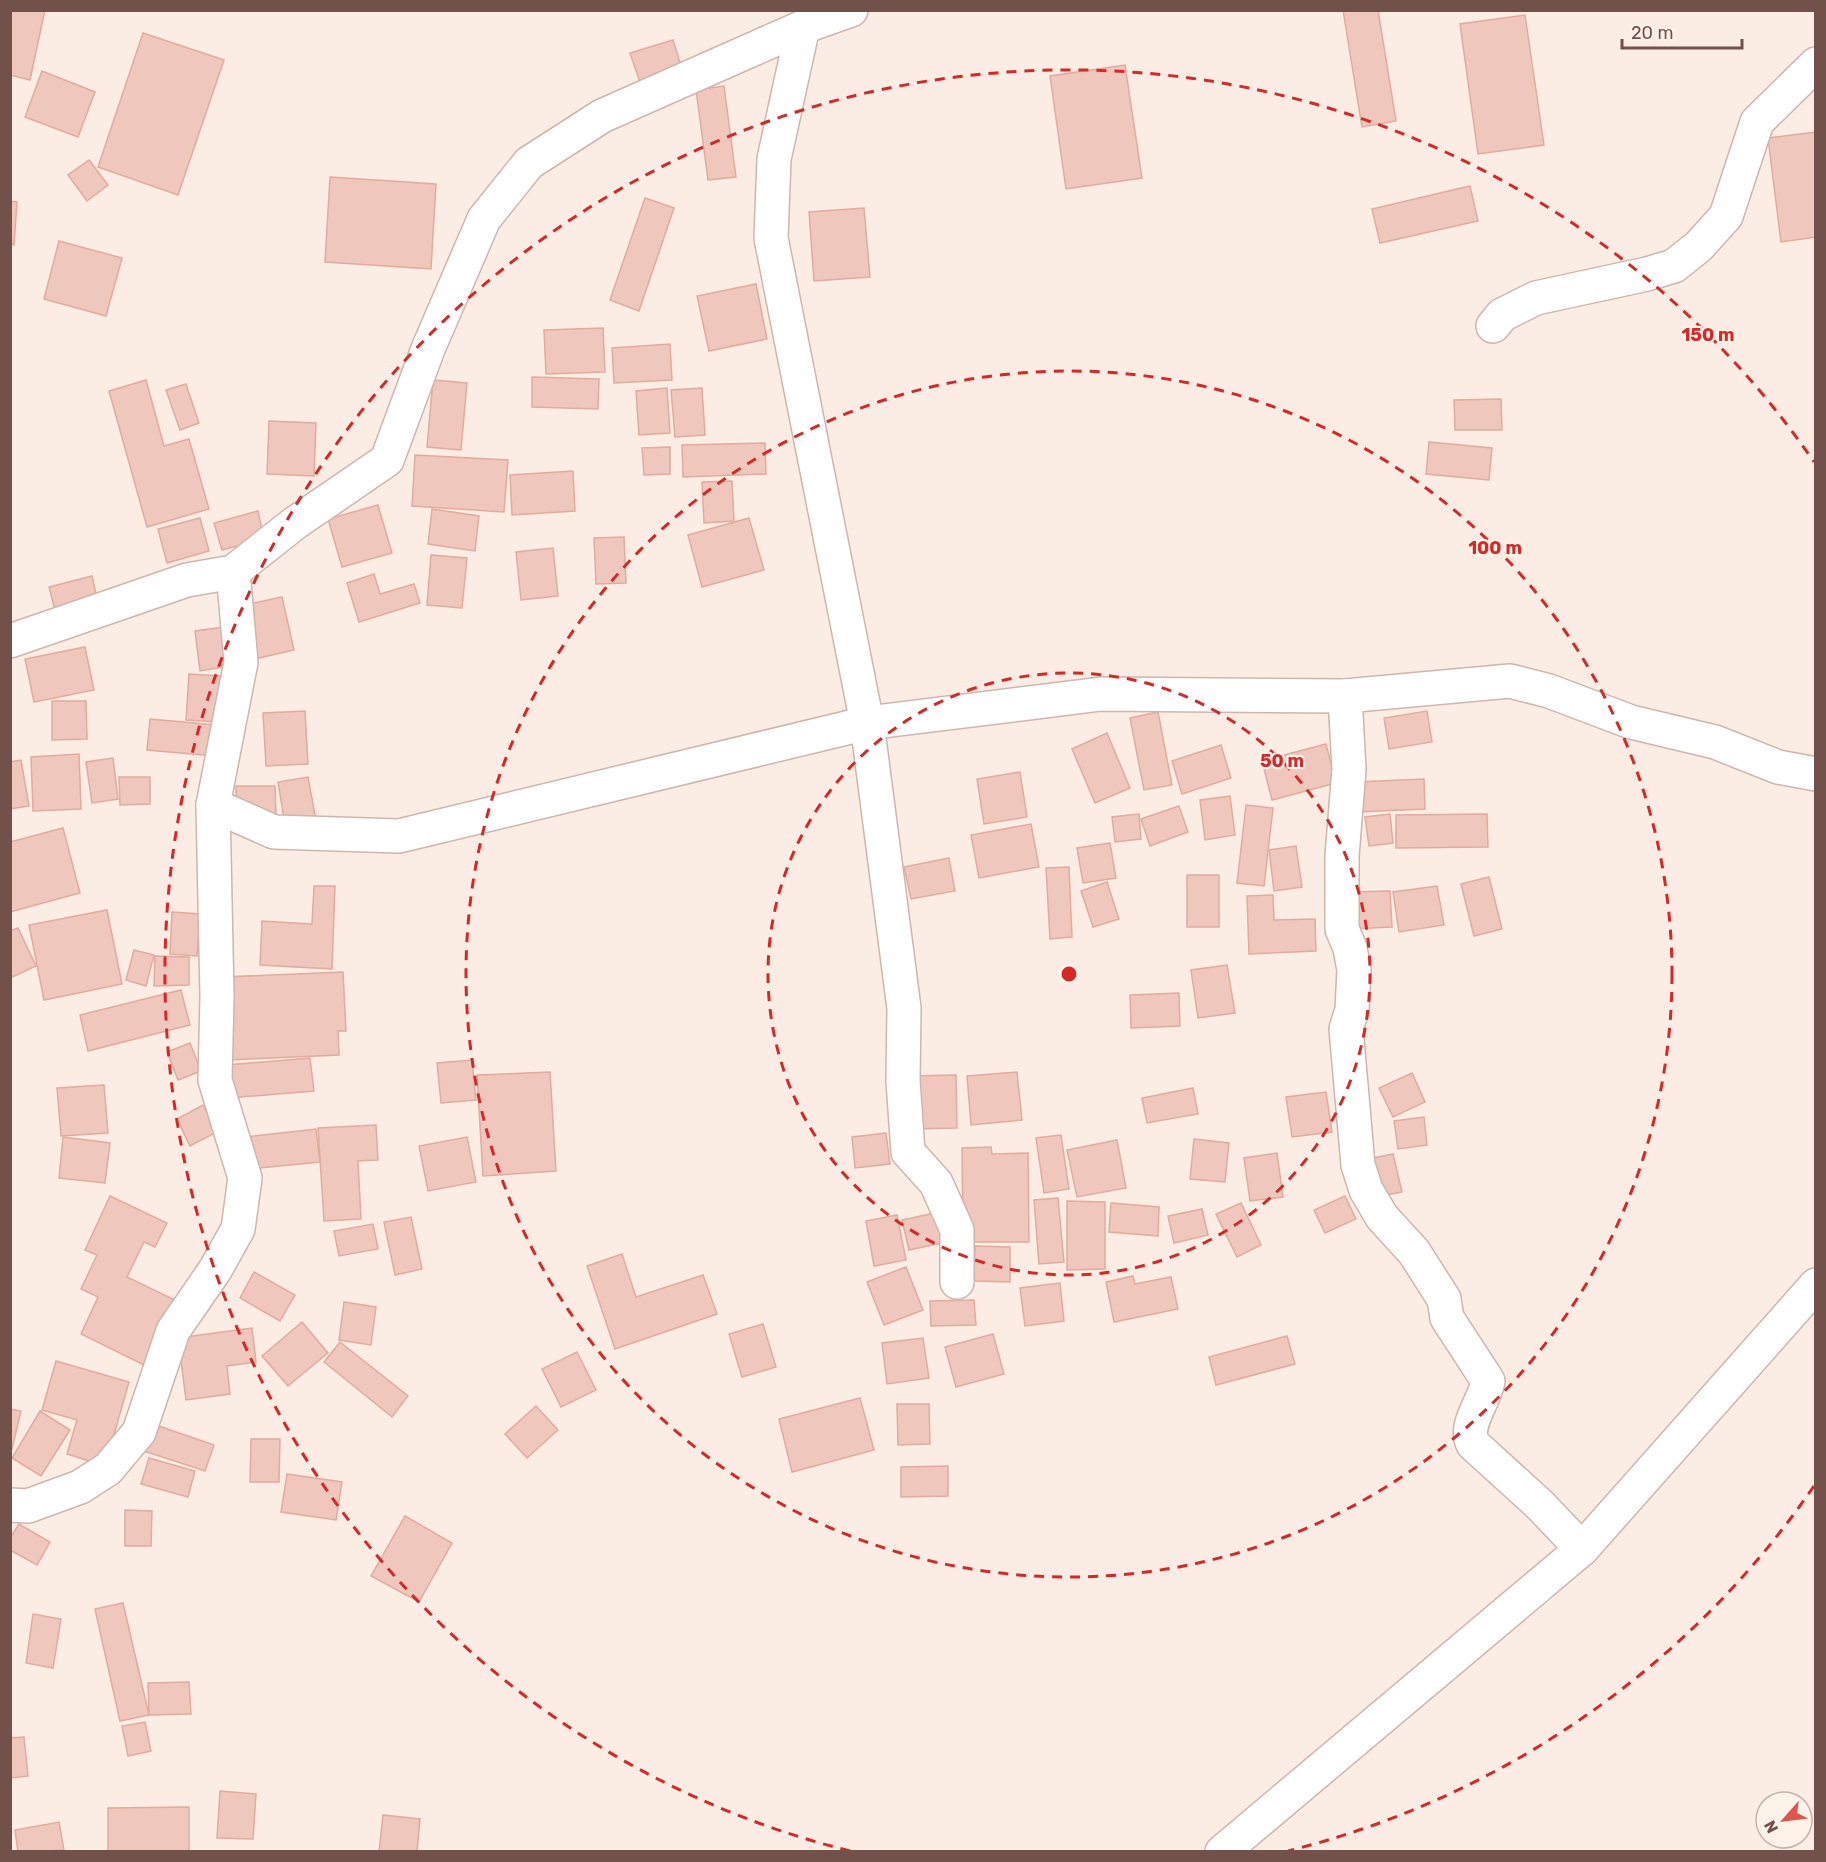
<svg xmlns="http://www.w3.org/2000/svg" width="1826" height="1862" font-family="Rubik,sans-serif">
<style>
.building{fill:#efc7bc;stroke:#e1ab9d;stroke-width:1.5}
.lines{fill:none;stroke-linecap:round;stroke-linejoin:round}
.street-casing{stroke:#ceb6ad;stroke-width:36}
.street{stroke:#fff;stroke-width:33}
.ring{fill:none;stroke:#d62828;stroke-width:3;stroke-dasharray:10 8}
.centre{fill:#d62828;stroke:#fef2e9;stroke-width:3}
.ring-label{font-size:18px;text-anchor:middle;font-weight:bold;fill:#d62828;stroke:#fef2e9;stroke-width:4.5;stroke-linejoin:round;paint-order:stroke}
</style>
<rect width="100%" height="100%" fill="#fbede3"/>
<g class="building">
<path d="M10 10H45L30 80 10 75Z"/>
<path d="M1343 10H1378L1396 121 1362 127Z"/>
<path d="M1525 15 1544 145 1478 154 1460 24Z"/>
<path d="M143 33 224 60 178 195 98 167Z"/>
<path d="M673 40 682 69 640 82 630 53Z"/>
<path d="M1125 65 1142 178 1066 189 1050 76Z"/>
<path d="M42 71 95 92 78 137 25 117Z"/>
<path d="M724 86 736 177 708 180 696 90Z"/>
<path d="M1816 132V237L1781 242 1768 138Z"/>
<path d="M89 160 108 185 87 201 68 175Z"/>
<path d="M330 177 436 184 431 269 325 262Z"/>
<path d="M1470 186 1478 221 1380 243 1372 209Z"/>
<path d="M645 198 674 208 639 311 610 300Z"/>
<path d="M10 201 17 202 14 245 10 244Z"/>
<path d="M864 208 870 277 814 281 809 212Z"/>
<path d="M59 241 122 258 106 316 44 299Z"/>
<path d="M756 284 767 339 709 351 697 296Z"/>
<path d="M603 328 605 372 546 374 544 330Z"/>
<path d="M670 344 672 380 614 383 612 348Z"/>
<path d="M532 377 599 379 598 409 532 407Z"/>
<path d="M146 380 164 446 189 439 209 509 147 527 109 391Z"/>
<path d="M433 380 467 383 461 450 427 447Z"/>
<path d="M186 384 199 423 180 430 166 390Z"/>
<path d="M667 388 670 433 639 435 636 391Z"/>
<path d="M702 388 705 435 675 437 671 390Z"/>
<path d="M1501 399 1502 430H1455L1454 400Z"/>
<path d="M269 421 316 423 314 476 267 474Z"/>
<path d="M1429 442 1492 448 1489 480 1426 474Z"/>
<path d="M765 443 766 474 683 477 682 445Z"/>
<path d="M670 447V474L644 475 642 448Z"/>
<path d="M415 455 508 460 504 512 412 506Z"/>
<path d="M573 471 575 511 512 515 510 475Z"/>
<path d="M732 481 734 521 704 523 702 482Z"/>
<path d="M378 505 392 553 342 567 328 519Z"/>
<path d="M432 509 479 516 475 551 428 544Z"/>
<path d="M258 511 264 539 222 550 214 523Z"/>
<path d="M200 518 209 551 167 563 158 529Z"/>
<path d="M749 518 764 570 702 587 688 535Z"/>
<path d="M624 537 626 583 596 584 594 538Z"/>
<path d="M553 548 558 596 521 600 516 552Z"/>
<path d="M431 555 467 558 462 608 427 605Z"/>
<path d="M374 574 380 594 414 584 420 603 359 622 347 583Z"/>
<path d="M92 576 99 607 57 618 49 587Z"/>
<path d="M282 597 294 650 255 659 244 605Z"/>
<path d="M224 627 230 666 200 671 195 631Z"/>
<path d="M85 647 94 690 34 702 25 659Z"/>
<path d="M189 674 222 676 220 722 186 720Z"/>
<path d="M52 701H86L87 739 52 740Z"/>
<path d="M305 711 308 764 266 766 263 713Z"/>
<path d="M1427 711 1432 742 1389 749 1384 718Z"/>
<path d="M1158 712 1172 785 1144 790 1130 718Z"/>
<path d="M150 719 216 725 214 756 147 750Z"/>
<path d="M1107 733 1130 788 1095 803 1072 749Z"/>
<path d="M1326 744 1336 783 1272 800 1262 761Z"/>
<path d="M1221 745 1231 778 1182 794 1172 761Z"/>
<path d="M79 754 81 809 33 811 31 757Z"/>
<path d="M113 758 118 799 92 803 86 762Z"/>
<path d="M21 760 29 806 10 809V762Z"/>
<path d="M1020 772 1027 817 984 824 977 779Z"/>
<path d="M119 777H150V804L120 805Z"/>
<path d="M308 777 317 826 286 831 278 782Z"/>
<path d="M1424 779 1425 809 1357 812 1355 782Z"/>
<path d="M236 786H275L276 814 236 815Z"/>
<path d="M1230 796 1235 835 1205 840 1200 800Z"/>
<path d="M1246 805 1273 808 1264 886 1237 883Z"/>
<path d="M1179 806 1188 832 1150 846 1141 819Z"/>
<path d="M1139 814 1141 839 1115 842 1112 817Z"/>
<path d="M1390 814 1393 843 1369 846 1365 817Z"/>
<path d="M1487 814 1488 847 1396 848V815Z"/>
<path d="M1031 824 1039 867 979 878 971 835Z"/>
<path d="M63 828 80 893 10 912V842Z"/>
<path d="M1110 843 1116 878 1083 883 1077 848Z"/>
<path d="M1296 846 1302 887 1274 891 1269 850Z"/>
<path d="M949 858 955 891 911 899 904 867Z"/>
<path d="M1069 867 1072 937 1050 939 1046 868Z"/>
<rect x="1187" y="875" width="32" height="52"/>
<path d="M1489 877 1502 929 1474 936 1461 884Z"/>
<path d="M1107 882 1119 919 1093 927 1081 891Z"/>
<path d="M314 886H335L332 969 260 965 262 921 312 924Z"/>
<path d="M1437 886 1444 925 1399 932 1393 892Z"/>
<path d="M1390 891 1392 927 1348 929 1347 892Z"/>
<path d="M1273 895 1274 920 1315 919 1316 951 1249 954 1247 896Z"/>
<path d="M107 910 122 984 44 1000 29 925Z"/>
<path d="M172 912 200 914 197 956 170 954Z"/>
<path d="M18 928 36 966 10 978V931Z"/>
<path d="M134 950 154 955 146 986 126 980Z"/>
<path d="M155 956 189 957V985L154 986Z"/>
<path d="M1227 965 1235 1013 1198 1018 1191 970Z"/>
<path d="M343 972 346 1031H338L339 1055 227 1060 223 977Z"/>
<path d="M181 990 190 1025 88 1051 80 1015Z"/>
<path d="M1179 993 1180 1026 1131 1028 1130 995Z"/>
<path d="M190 1043 201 1071 178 1080 167 1052Z"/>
<path d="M310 1058 314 1091 229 1098 226 1065Z"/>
<path d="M472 1060 476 1100 441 1103 437 1063Z"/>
<path d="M550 1072 556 1171 483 1176 477 1075Z"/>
<path d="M1017 1072 1022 1120 971 1125 967 1076Z"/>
<path d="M1412 1073 1425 1102 1393 1117 1379 1088Z"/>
<path d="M956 1075 957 1128 910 1129 908 1076Z"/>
<path d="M104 1085 108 1133 61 1136 57 1088Z"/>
<path d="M1193 1088 1198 1114 1147 1123 1142 1098Z"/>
<path d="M1326 1092 1332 1132 1292 1137 1286 1097Z"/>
<path d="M203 1105 217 1132 190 1146 177 1119Z"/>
<path d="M1424 1117 1427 1145 1398 1149 1394 1121Z"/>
<path d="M376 1125 378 1160 358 1161 361 1219 324 1221 318 1128Z"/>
<path d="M316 1129 320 1162 250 1169 246 1137Z"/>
<path d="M886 1133 890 1164 855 1168 852 1137Z"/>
<path d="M1061 1135 1069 1189 1044 1193 1036 1138Z"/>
<path d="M63 1137 110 1143 105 1183 59 1178Z"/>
<path d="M467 1137 476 1182 428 1191 419 1146Z"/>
<path d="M1194 1139 1229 1143 1225 1182 1190 1179Z"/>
<path d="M1117 1140 1126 1188 1077 1197 1067 1150Z"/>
<path d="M991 1147 992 1154 1028 1153 1029 1242H963L962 1148Z"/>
<path d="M1277 1153 1283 1197 1250 1201 1244 1158Z"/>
<path d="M1393 1154 1402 1192 1376 1197 1368 1159Z"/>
<path d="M110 1196 167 1223 155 1247 144 1242 127 1277 175 1300 144 1365 81 1334 98 1297 81 1289 97 1255 85 1250Z"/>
<path d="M1345 1196 1356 1219 1325 1233 1314 1210Z"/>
<path d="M1058 1198 1064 1262 1039 1264 1034 1200Z"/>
<path d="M1067 1201 1105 1202V1269L1067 1270Z"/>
<path d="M1111 1203 1159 1207 1158 1236 1109 1232Z"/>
<path d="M1241 1203 1261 1245 1237 1257 1216 1214Z"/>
<path d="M1202 1209 1208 1235 1174 1243 1168 1216Z"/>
<path d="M944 1211 951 1241 909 1250 902 1220Z"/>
<path d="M897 1215 906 1260 874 1266 866 1221Z"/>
<path d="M411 1217 422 1269 395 1275 384 1222Z"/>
<path d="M373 1224 378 1249 339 1256 334 1231Z"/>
<path d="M975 1246 1010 1247V1282L974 1281Z"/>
<path d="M622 1254 636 1297 703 1275 717 1314 615 1349 587 1266Z"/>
<path d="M906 1267 923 1310 884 1325 867 1282Z"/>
<path d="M254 1272 295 1295 280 1321 240 1298Z"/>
<path d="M1133 1276 1135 1284 1171 1277 1178 1309 1114 1322 1106 1282Z"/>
<path d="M1060 1283 1064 1321 1025 1326 1020 1288Z"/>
<path d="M974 1300 976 1325 931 1326 930 1301Z"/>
<path d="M344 1302 376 1307 371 1345 339 1340Z"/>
<path d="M302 1322 328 1353 288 1386 262 1356Z"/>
<path d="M763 1324 776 1367 742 1377 729 1334Z"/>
<path d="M252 1328 256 1362 227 1366 230 1394 186 1400 178 1338Z"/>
<path d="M993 1334 1004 1374 956 1387 945 1347Z"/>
<path d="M1287 1336 1295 1364 1216 1385 1209 1357Z"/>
<path d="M923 1338 929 1378 887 1384 882 1343Z"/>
<path d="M340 1342 408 1396 392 1417 324 1362Z"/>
<path d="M577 1352 596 1390 561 1407 542 1369Z"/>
<path d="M56 1361 129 1382 105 1466 67 1454 77 1420 42 1410Z"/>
<path d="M860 1398 874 1450 792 1472 779 1419Z"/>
<path d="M897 1404H929L930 1444 898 1445Z"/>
<path d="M536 1406 558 1430 527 1458 505 1434Z"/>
<path d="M10 1409 21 1411 10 1457Z"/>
<path d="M40 1411 70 1430 41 1476 12 1458Z"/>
<path d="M150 1423 214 1445 205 1471 141 1450Z"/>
<path d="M251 1439H280L279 1482H250Z"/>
<path d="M149 1458 195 1471 188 1497 141 1484Z"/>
<path d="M948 1466V1496L901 1497V1467Z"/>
<path d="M287 1474 342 1482 336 1520 281 1512Z"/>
<path d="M125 1510 152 1511 151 1546H125Z"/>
<path d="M405 1516 452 1543 419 1602 371 1576Z"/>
<path d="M19 1524 50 1542 37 1565 10 1550V1538Z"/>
<path d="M123 1603 149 1715 120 1721 95 1609Z"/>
<path d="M33 1614 61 1619 53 1668 26 1663Z"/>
<path d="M189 1682 191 1714 149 1715 148 1683Z"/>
<path d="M145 1722 151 1751 128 1756 122 1726Z"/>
<path d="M24 1737 28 1776 10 1778V1738Z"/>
<path d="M220 1791 256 1794 253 1839 217 1838Z"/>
<path d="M189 1807V1852H108V1808Z"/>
<path d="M383 1815 420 1819 417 1852H379Z"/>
<path d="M59 1822 64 1850 18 1852 15 1830Z"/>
</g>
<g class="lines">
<g class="street-casing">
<g id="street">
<path d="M803 27 774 159 771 238 867 723 904 1008 903 1081 908 1152 936 1183 957 1230V1282"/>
<path d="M1493 326 1502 315 1536 298 1647 274 1674 266 1699 246 1726 216 1757 122 1816 64"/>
<path d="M10 641 187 580 233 572 295 523 387 460 428 349 484 219 529 163 602 116 803 27 851 10"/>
<path d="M1345 696 1349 769 1342 856V929L1350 948 1354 970 1352 1010 1346 1029 1358 1165 1366 1190 1382 1217 1414 1252 1444 1299 1447 1318 1488 1381C1485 1401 1463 1425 1473 1444L1539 1504 1582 1549"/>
<path d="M213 805 274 832 399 836 867 723 1101 694 1345 696 1510 681 1549 691 1631 722 1715 742 1778 767 1816 774"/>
<path d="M10 1505 28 1506 80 1487 108 1469 139 1432 173 1331 215 1270 238 1229 245 1178 215 1080 217 997 213 805 241 662 233 572"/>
<path d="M1222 1852 1582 1549 1816 1285"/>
</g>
</g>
<use href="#street" class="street"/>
</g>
<g class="ring">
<circle cx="1069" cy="974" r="301"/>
<circle cx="1069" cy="974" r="603"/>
<path d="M1814 1486A904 904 0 0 1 1288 1851M850 1851A904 904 0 1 1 1814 462"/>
</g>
<circle cx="1069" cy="974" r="9" class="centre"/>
<g class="ring-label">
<text x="1708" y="341">150 m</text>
<text x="1495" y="554">100 m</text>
<text x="1282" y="767">50 m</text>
</g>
<rect width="1826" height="1862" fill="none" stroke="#72514a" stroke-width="24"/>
<g transform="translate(1784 1820) rotate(242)"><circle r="28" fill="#fef2e9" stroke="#c6b2a9" stroke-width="1.5"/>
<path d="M0-4.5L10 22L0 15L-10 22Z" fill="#e0544d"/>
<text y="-9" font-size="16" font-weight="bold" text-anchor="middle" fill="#72514a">N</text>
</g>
<path d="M1622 39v9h120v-9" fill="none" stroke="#72514a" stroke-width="3"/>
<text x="1631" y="39" font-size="18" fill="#72514a" stroke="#fef2e9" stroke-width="4.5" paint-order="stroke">20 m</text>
</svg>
